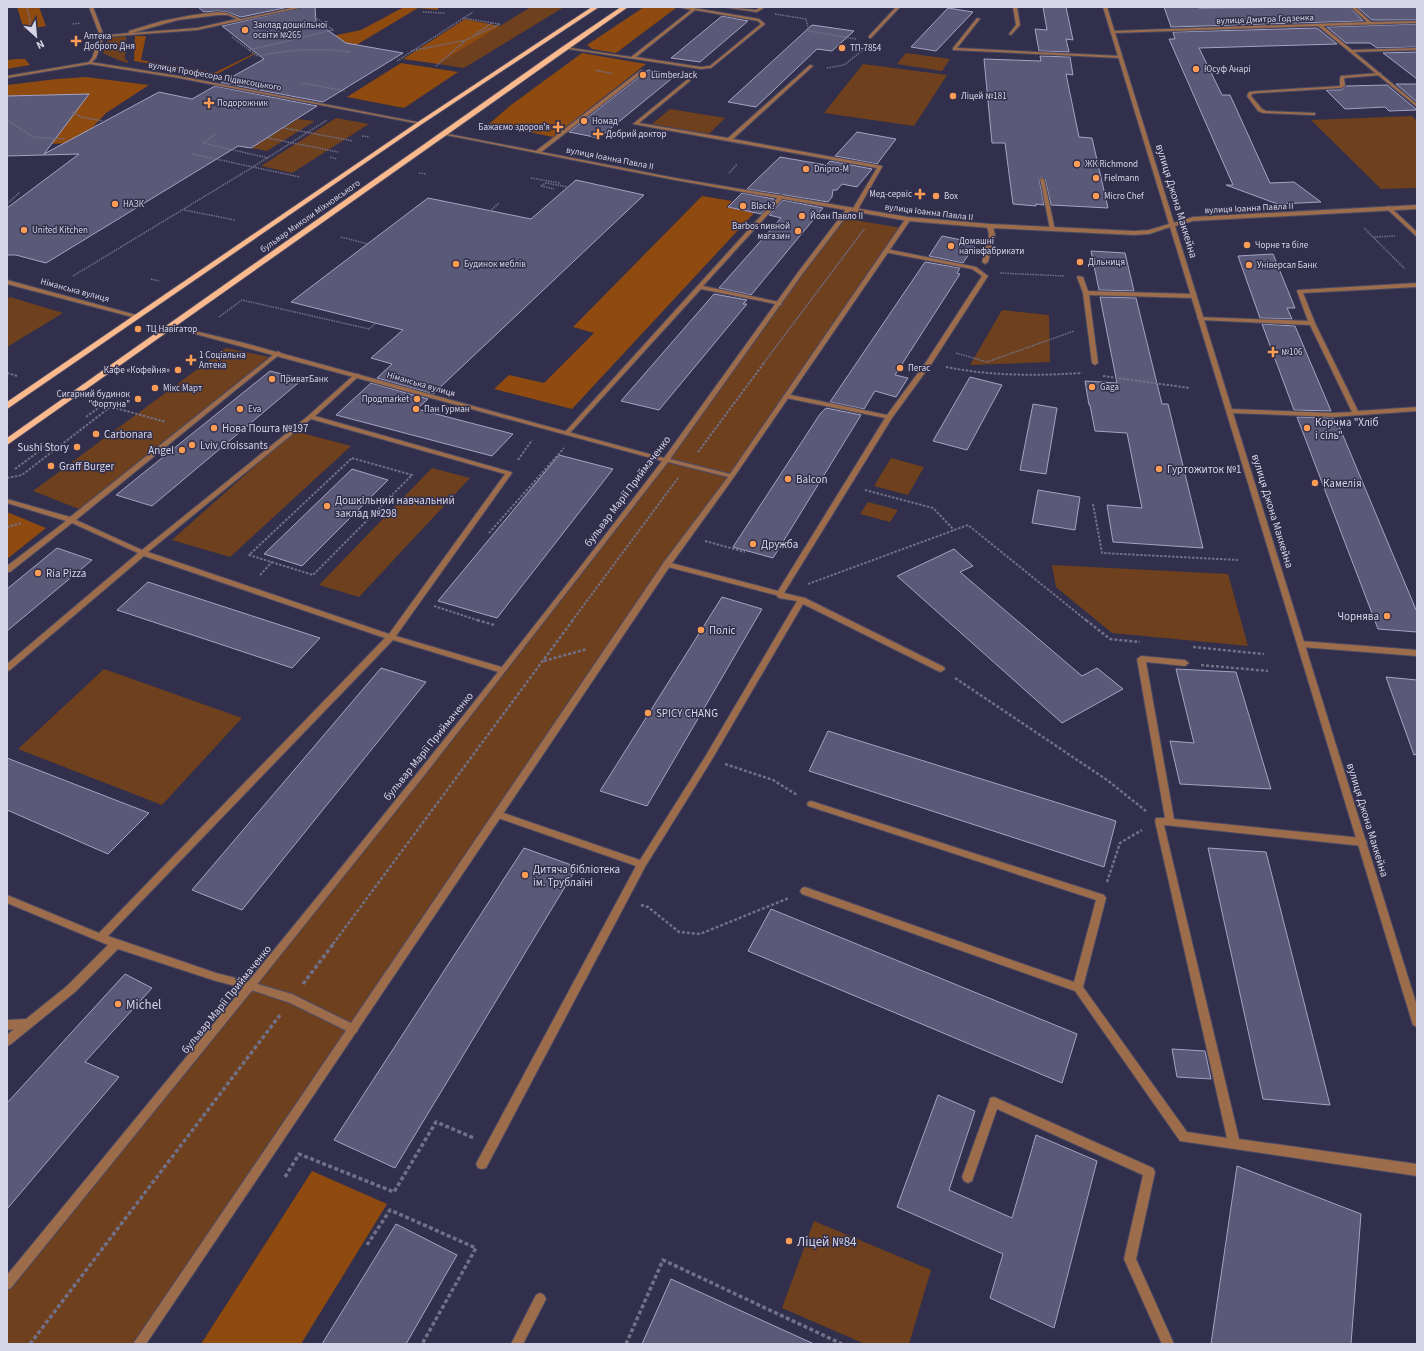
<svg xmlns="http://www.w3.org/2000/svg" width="1424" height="1351" font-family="'Source Sans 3',sans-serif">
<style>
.green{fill:#6e401d}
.forest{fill:#8e4a0f}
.building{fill:#5b5978;stroke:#a4a3c5}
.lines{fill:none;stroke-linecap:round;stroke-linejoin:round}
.service-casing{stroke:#4b4a64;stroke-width:2}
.minor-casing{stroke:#4b4a64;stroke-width:2}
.tertiary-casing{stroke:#4b4a64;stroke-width:2}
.trunk-casing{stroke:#4b4a64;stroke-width:2}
.path-far3{stroke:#717088;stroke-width:1.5;stroke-dasharray:1.5 1;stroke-linecap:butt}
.path-far2{stroke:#717088;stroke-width:2;stroke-dasharray:2.5 1.5;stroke-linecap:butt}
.path-far1{stroke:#717088;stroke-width:2.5;stroke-dasharray:3 2;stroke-linecap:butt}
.path{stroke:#717088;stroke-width:3.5;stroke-dasharray:4 2.5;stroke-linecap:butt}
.service{fill:#9c6c4b;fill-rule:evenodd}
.minor{fill:#9c6c4b;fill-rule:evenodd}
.tertiary{fill:#9c6c4b;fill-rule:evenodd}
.trunk{fill:#faba8e;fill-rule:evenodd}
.poi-dot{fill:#fd9c55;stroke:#312f4b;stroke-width:1.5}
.labels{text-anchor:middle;stroke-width:3;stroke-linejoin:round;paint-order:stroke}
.far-street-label{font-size:9px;fill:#d6d5e7;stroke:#312f4b}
.far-poi-label{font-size:9px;fill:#d6d5e7;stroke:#312f4b;text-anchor:start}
.street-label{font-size:11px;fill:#d6d5e7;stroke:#312f4b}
.poi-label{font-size:11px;fill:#d6d5e7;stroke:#312f4b;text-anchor:start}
.near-poi-label{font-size:13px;fill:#d6d5e7;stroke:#312f4b;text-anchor:start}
</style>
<rect width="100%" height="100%" fill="#312f4b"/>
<g class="green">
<path d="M531 7H564L464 68 438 64Z"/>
<path d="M126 36 125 59 128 61V63L118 60 103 53 109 37Z"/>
<path d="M906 53 950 59 942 71 897 64Z"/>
<path d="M863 64 947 75 914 126 824 113Z"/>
<path d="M670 109 725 118 709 134 652 124Z"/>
<path d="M1412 116 1417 121V188L1381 189 1311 120Z"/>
<path d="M336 118 369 124 292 173 261 166Z"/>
<path d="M298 119 315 121 267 151 251 148Z"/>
<path d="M842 218 902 228 667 564 139 1344H7V1284L251 986 665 460Z"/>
<path d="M10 297 63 313 7 347V299Z"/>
<path d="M1002 310 1049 315 1050 362 970 365Z"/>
<path d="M226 348 269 357 79 509 33 491Z"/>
<path d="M294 431 351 446 230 557 172 540Z"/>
<path d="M891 458 924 467 908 495 874 486Z"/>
<path d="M432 468 470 478 359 597 319 585Z"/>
<path d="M868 502 898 510 890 522 860 514Z"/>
<path d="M1052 565 1228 574 1248 646 1112 633 1056 587Z"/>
<path d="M104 669 242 718 162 805 18 749Z"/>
<path d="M814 1221 931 1270 909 1344H865L782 1308Z"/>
</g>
<g class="forest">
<path d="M17 7H39L46 26 24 30Z"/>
<path d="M404 7H438V10L418 8 328 62 257 53 215 75 134 61 135 36H146L141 60 214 73 259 51 361 30Z"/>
<path d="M644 7 676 8 616 53 592 49 587 45Z"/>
<path d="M465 19 500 26 438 64 403 59Z"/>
<path d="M582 53 646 64 553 137 489 124 511 105Z"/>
<path d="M16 59H25L30 65 7 69V60Z"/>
<path d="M401 63 458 72 404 108 347 97Z"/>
<path d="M86 77 149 85 106 113 78 143 7 145V115L74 113 89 95 7 96V85L57 79Z"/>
<path d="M702 196 732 201 726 207 754 213 572 409 494 389 509 375 544 383 594 333 573 327Z"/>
<path d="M7 512 46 528 7 559Z"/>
<path d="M312 1171 387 1204 301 1344H201Z"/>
</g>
<g class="building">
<path d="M198 7H289L241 17 227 12 218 11 204 12Z"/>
<path d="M305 7H315L316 22 346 43 403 53 323 102 221 83 264 59 222 26Z"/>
<path d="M1043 7H1066L1073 40 1066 39 1069 52 1039 51 1035 29 1047 30Z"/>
<path d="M1164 7H1198L1199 8 1350 7 1363 21 1171 27Z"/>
<path d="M1357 7H1417V20H1372Z"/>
<path d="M948 8 973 12 936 51 911 47Z"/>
<path d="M722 16 748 21 700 62 671 58Z"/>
<path d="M1417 24V47L1377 48 1370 43H1346L1327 27Z"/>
<path d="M812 25 854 31 832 51 817 49 756 107 728 102Z"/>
<path d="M1317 28 1337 44 1199 48 1222 95H1230L1270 183 1294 182 1321 202 1279 204 1280 205 1226 185H1233L1169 39H1175L1173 32Z"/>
<path d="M1417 52V79L1383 53Z"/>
<path d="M1040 56 1070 57 1073 75 1066 74 1079 137 1092 138 1108 208 1051 205 1045 179 1040 177 1039 178 1044 205 1036 204V206L1013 204 1005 143H992L984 59 1041 61Z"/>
<path d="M648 70 676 75 599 138 569 132Z"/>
<path d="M1396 84H1417V102Z"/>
<path d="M1387 85 1417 110 1389 111 1385 107 1345 109 1326 90H1341L1346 86Z"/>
<path d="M215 86 317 106 251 148 238 146 46 263 16 255H7V208L79 154 7 156V96L89 94 44 154 159 92 192 99Z"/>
<path d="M857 132 896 139 877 164 835 156Z"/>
<path d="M780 157 826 165 830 161 872 169 857 187 842 184 837 190H833L832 197 828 202 747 189Z"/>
<path d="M576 180 644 195 433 394 377 378 392 364 371 358 403 330 291 302 428 198 531 219Z"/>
<path d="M742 193 774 199 761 214 728 207Z"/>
<path d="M783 200 823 208 751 295 719 288 781 218 769 215Z"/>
<path d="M942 236 976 243 963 263 929 256Z"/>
<path d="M1091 251 1125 253 1134 291 1099 290Z"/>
<path d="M1273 254 1295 308H1287L1292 319 1260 318 1238 256Z"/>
<path d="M925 262 960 268 957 273 960 274 895 375 908 378 896 397 875 391 864 409 830 402Z"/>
<path d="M714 294 747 300 743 304H747L659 410 621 401Z"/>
<path d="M1100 297 1136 298 1162 404H1168L1203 548 1113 542 1107 505 1142 508 1127 433 1095 431 1090 405H1089L1085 381 1117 383Z"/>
<path d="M1262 324 1295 326 1331 411 1294 410Z"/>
<path d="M270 371 303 379 152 506 116 495Z"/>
<path d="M970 377 1002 385 967 450 933 441Z"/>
<path d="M371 383 428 399 417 409 513 434 492 456 336 415Z"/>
<path d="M1033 404 1057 408 1046 474 1020 470Z"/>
<path d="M826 408 861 415 773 558 733 547 820 414Z"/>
<path d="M1297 417 1333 418 1337 426H1339L1417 612V632L1378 629Z"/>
<path d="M559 455 613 469 497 618 438 601Z"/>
<path d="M352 469 388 480 302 566 264 554Z"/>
<path d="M1038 490 1080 497 1075 530 1032 523Z"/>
<path d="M57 548 92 560 7 631V589Z"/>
<path d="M954 549 973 566 960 572 1082 676 1097 668 1123 689 1062 723 897 576Z"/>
<path d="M148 582 320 638 292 668 117 610Z"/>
<path d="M722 597 762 609 647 806 600 791Z"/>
<path d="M381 668 426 682 242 910 192 890Z"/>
<path d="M1176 669 1236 672 1271 789 1180 784 1170 741 1194 743Z"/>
<path d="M1386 677 1417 680V754L1414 755Z"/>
<path d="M828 731 1116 821 1104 867 809 771Z"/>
<path d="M7 758 149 813 108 854 7 810Z"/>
<path d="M524 848 577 867 395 1168 334 1140Z"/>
<path d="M1208 848 1266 852 1330 1105 1263 1099Z"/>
<path d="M771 909 1077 1034 1062 1083 748 951Z"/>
<path d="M125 974 152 988 85 1062 119 1077 7 1209V1103Z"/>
<path d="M1172 1049 1205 1051 1211 1079 1177 1077Z"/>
<path d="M938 1095 975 1111 949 1190 1012 1218 1036 1135 1097 1161 1054 1328 990 1298 1003 1254 897 1207Z"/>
<path d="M1237 1166 1361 1214 1351 1344H1211Z"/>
<path d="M396 1224 457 1255 406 1344H322Z"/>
<path d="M671 1279 814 1344H642Z"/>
</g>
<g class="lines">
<g class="service-casing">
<g id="service">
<path d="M296 7H304L197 30 102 37 100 36 129 33V31L162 21 193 15 218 12 227 13 241 19ZM218 15H228L237 19 197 28 132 33 178 20Z"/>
<path d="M678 7 694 8 759 19 765 24 711 68 701 69 562 48 564 47 631 57 691 10ZM695 10 758 21 761 24 710 66 701 67 636 57Z"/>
<path d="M723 7 756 10 760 7H765L757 12Z"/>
<path d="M896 7H900L871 38H869V36Z"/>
<path d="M1013 7H1017L1020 25 1011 35 1009 34 1016 25Z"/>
<path d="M977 18 980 19 957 48 1120 56 1122 57 1120 58 953 50V48Z"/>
<path d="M1417 48V50L1352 52 1350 51 1352 50Z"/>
<path d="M810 65 813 66 733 139 882 166V167L857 211 852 210 877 168 633 124 688 79 690 80V81L639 123 728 138Z"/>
<path d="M641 70 645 71 540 153H536V151Z"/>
<path d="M1379 73H1381V75L1344 78 1345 86 1341 88 1258 93 1252 94 1251 96 1262 109 1266 111 1315 113V115H1313L1263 113 1258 111 1247 96 1249 92 1258 91 1340 86V78L1341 76Z"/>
<path d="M1040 178 1044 179 1055 230 1050 229Z"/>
<path d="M781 195 783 196V198L703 286 779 302 782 304 781 305 701 289 569 434H565V432L779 196Z"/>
<path d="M1389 206 1417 232V237L1387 209 1386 208Z"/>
<path d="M990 224 993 226 995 235 988 262 985 264 982 262 989 235 987 226Z"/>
<path d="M886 249 976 267 988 276 932 363 892 418 784 593 805 598 944 667 945 669 941 672 938 671 803 604 711 761 645 867 486 1168 482 1169 478 1168 476 1164 478 1160 636 866 495 817 494 815 495 813 498 811 640 860 705 757 797 601 779 598 776 595 664 566 663 564 667 562 778 591 885 418 786 398 783 396 786 394 887 415 926 362 982 276 972 269 884 252 883 251Z"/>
<path d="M1078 276 1083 277 1088 291 1193 294 1196 296 1193 298 1089 295 1098 363 1095 365 1092 363 1083 293 1077 277Z"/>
<path d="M1417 283V287L1303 293 1315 323 1358 411 1417 407V411L1334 417 1230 413 1227 411 1230 409 1334 413 1352 412 1310 325 1200 320 1197 318 1198 317 1308 321 1297 291 1298 290Z"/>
<path d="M278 351 281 353 280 354 76 520 142 550 308 416 355 374H359V376L315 416 511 472 512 473 396 636 505 668 506 670 502 673 393 640 108 936 216 973 251 982 292 994 357 1026 358 1029 357 1032 353 1034 349 1032 290 1003 251 990 216 981 118 949 75 992 11 1044 7 1046V1035L14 1029 7 1030V1020L26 1019 67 986 108 945 7 903V895L99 933 385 638 144 556 10 670 7 671V664L138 553 72 523 10 572H7V566L66 521 7 503V499L70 517ZM311 419 505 474 389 634 148 552Z"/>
<path d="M1301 641 1417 650V656L1301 647 1297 644Z"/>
<path d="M1141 656 1185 660 1189 663 1185 666 1146 662 1174 819 1362 838 1365 839 1367 842 1365 845 1362 846 1164 825 1239 1139 1417 1164V1176L1180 1141 1075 991 802 894 800 891 802 888 805 887 1074 982 1096 900 808 806 807 804 808 802 811 801 1104 895 1106 898 1083 987 1187 1132 1227 1138 1155 821 1156 818H1165L1137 659Z"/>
<path d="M994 1097 1153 1168 1155 1172 1136 1259 1174 1344H1162L1124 1259 1143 1175 997 1109 972 1181 968 1183 964 1181 962 1177 989 1102 990 1098Z"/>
<path d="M540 1293 544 1295 546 1299 523 1344H511L536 1295Z"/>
</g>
</g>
<g class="minor-casing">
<g id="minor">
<path d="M89 7H93L104 36 96 58 90 64 88 63 92 58 100 36Z"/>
<path d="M1351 7H1355L1371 22 1417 21V23L1323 26 1417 104V107L1318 26 1113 33 1111 32 1113 31 1367 22Z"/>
<path d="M847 208 852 209 803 273 670 459 730 474 906 218 911 219 734 477 670 566 146 1344H133L664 562 728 477 668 462 423 777 259 982 11 1288 7 1290V1275C228 1006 451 738 662 461L170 327V325L244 343 524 420 664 458 799 271Z"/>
<path d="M7 280 140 316 141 317 136 318 7 284Z"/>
</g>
</g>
<g class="tertiary-casing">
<g id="tertiary">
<path d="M1103 7H1107L1174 223 1193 217 1417 205V209L1193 221 1175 226 1417 1006V1027L1413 1025 1412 1022 1170 227 1149 234 1134 235 990 228 908 221 675 180 441 134 443 133 675 178 908 217 990 224 1134 231 1149 230 1169 224Z"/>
<path d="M90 62 179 76 422 123 420 124 179 78 90 64 7 78V76Z"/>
</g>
</g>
<g class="trunk-casing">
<g id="trunk">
<path d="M592 7H599L422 124 7 409V402L418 122Z"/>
<path d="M621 7H628L7 445V438L562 47Z"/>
</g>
</g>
<g class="path-far3">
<path d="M27 7 31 25 36 30"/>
<path d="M469 7H473"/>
<path d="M423 12 445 13"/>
<path d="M775 14 806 19 809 31 856 39"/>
<path d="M463 18 499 24"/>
<path d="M73 24 80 23"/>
<path d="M474 35 492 23"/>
<path d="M232 37 257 56"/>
<path d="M249 50 333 30 313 16"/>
<path d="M411 51 466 40 500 24"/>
<path d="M259 56C290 49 320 48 351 52"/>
<path d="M397 61 473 12"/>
<path d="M436 66 465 41"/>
<path d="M827 68 844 65 864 49"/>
<path d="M596 70 613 74"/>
<path d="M301 85 303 83 345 91"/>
<path d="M72 112 81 117 103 121"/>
<path d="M7 120 33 137 65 139"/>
<path d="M284 128 353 141"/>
<path d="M215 134 203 143 268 158"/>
<path d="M362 136 369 137"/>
<path d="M268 138 338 152"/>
<path d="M192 154 300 177"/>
<path d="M330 157 337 159"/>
<path d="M419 173 426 174"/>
<path d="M729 173 737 164"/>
<path d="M531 178 560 183"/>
<path d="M541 186 546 183 568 187"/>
<path d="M541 186 554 189"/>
<path d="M7 204 20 192"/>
<path d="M184 210 235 220"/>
<path d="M490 211 499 203"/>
<path d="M1364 228 1405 269"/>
<path d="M341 237 368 244"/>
<path d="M1374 237 1395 236"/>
<path d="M1000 273 1065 276"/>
<path d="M73 276 253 167 327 120"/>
<path d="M151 279 159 281"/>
<path d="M219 317 242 300 369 329 376 323"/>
<path d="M956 353 987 362 1074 331"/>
<path d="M763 364 865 228"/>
</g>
<g class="path-far2">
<path d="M946 367C992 376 1035 376 1082 373"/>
<path d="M7 373 17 376"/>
<path d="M1103 376 1190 388"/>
<path d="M112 407 166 422"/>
<path d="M86 417 108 401"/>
<path d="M698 452 764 363"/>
<path d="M352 458 412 475 313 575 249 555Z"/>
<path d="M518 460 532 440"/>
<path d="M15 469 46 446"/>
<path d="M7 478 22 475 118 401"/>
<path d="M865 490 933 508 954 530"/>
<path d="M1093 504 1102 553 1238 560"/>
<path d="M7 527 22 523"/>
<path d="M489 533 564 448"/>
<path d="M705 541 745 552"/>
<path d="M260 575 272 562"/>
<path d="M808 584 968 525 1087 621"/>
<path d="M434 606 480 621"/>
<path d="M572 621 678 478"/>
</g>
<g class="path-far1">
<path d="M477 620 494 625"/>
<path d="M1086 620 1110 639 1140 642"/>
<path d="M1193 647 1264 654"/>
<path d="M544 661 587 649"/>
<path d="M1201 665 1268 671"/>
<path d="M955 678 1107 780 1146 811"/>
<path d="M725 764 773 780 797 795"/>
<path d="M1107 882 1120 843 1142 830"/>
<path d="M641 905 648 907 679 932 700 934 789 898"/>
<path d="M333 944 573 620"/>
</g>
<g class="path">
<path d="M303 984 334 943"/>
<path d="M285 1177 299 1154 394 1192 436 1122 474 1138"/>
<path d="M367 1245 390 1210 476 1248 422 1344"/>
<path d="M30 1344 280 1015"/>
<path d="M626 1344 663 1260 842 1344"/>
</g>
<use href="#service" class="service"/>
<use href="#minor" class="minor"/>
<use href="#tertiary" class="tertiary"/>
<use href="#trunk" class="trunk"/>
</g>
<g class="poi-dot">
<circle cx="245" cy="30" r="4"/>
<path d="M74 35h4v4h4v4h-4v4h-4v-4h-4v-4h4z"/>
<circle cx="842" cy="48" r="4"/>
<circle cx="1196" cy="69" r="4"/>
<circle cx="643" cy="75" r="4"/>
<circle cx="953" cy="96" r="4"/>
<path d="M207 97h4v4h4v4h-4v4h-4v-4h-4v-4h4z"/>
<circle cx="584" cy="121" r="4"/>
<path d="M556 121h4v4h4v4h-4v4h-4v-4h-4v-4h4z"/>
<path d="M596 128h4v4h4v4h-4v4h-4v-4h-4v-4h4z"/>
<circle cx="1077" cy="164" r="4"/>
<circle cx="806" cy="169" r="4"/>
<circle cx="1096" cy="178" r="4"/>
<path d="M918 188h4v4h4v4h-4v4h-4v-4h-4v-4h4z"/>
<circle cx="936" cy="196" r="4"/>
<circle cx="1096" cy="196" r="4"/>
<circle cx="115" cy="204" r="4"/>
<circle cx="743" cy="206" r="4"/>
<circle cx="802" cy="216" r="4"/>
<circle cx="24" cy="230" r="4"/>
<circle cx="798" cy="231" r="4"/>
<circle cx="1247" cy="245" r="4"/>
<circle cx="951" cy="246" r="4"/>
<circle cx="1080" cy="262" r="4"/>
<circle cx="456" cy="264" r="4"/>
<circle cx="1249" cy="265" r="4"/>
<circle cx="138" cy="329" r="4"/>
<path d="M1271 346h4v4h4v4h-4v4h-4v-4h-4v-4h4z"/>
<path d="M189 354h4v4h4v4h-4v4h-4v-4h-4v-4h4z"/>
<circle cx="900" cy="368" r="4"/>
<circle cx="178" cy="370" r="4"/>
<circle cx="272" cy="379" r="4"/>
<circle cx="1092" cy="387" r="4"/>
<circle cx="155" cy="388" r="4"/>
<circle cx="138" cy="399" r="4"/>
<circle cx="417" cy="399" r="4"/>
<circle cx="240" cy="409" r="4"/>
<circle cx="416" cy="409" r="4"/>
<circle cx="214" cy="428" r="4"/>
<circle cx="1307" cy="428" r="4"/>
<circle cx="96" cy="434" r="4"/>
<circle cx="192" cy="445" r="4"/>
<circle cx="77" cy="447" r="4"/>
<circle cx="182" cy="450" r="4"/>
<circle cx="51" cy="466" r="4"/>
<circle cx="1159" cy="469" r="4"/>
<circle cx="788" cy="479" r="4"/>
<circle cx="1315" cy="483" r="4"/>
<circle cx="327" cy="506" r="4"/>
<circle cx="753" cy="544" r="4"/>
<circle cx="38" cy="573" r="4"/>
<circle cx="1387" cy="616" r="4"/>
<circle cx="701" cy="630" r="4"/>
<circle cx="648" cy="713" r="4"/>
<circle cx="525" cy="875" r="4"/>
<circle cx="118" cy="1004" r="4"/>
<circle cx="789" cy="1241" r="4"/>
</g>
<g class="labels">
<g class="far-street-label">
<text transform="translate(1265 19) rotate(-2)" y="3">вулиця Дмитра Годзенка</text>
<text transform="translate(215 76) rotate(10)" y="3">вулиця Професора Підвисоцького</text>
<text transform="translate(610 158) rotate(11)" y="3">вулиця Іоанна Павла II</text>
<text transform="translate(1249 208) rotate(-3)" y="3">вулиця Іоанна Павла II</text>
<text transform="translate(929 212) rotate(7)" y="3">вулиця Іоанна Павла II</text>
<text transform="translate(310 216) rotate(-35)" y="3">бульвар Миколи Міхновського</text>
<text transform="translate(75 290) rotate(15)" y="3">Німанська вулиця</text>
<text transform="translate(421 384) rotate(16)" y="3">Німанська вулиця</text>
</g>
<g class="far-poi-label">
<text x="253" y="28">Заклад дошкільної<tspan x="253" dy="10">освіти №265</tspan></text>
<text x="84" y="39">Аптека<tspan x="84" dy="10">Доброго Дня</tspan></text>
<text x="850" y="51">ТП-7854</text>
<text x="1204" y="72">Юсуф Анарі</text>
<text x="651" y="78">LumberJack</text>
<text x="961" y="99">Ліцей №181</text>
<text x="217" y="106">Подорожник</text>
<text x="592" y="124">Номад</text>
<text x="550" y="130" text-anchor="end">Бажаємо здоровʼя</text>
<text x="606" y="137">Добрий доктор</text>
<text x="1085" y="167">ЖК Richmond</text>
<text x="814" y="172">Dnipro-M</text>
<text x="1104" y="181">Fielmann</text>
<text x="912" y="197" text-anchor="end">Мед-сервіс</text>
<text x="944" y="199">Box</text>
<text x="1104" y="199">Micro Chef</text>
<text x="123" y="207">НАЗК</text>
<text x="751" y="209">Black?</text>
<text x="810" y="219">Йоан Павло II</text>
<text x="790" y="229" text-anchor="end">Barbos пивной<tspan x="790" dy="10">магазин</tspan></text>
<text x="32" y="233">United Kitchen</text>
<text x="959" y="244">Домашні<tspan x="959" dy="10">напівфабрикати</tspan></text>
<text x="1255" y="248">Чорне та біле</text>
<text x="1088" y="265">Дільниця</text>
<text x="464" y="267">Будинок меблів</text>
<text x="1257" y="268">Універсал Банк</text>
<text x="146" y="332">ТЦ Навігатор</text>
<text x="1281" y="355">№106</text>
<text x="199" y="358">1 Соціальна<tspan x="199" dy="10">Аптека</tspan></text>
<text x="908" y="371">Пегас</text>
<text x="170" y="373" text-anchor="end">Кафе «Кофейня»</text>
<text x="280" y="382">ПриватБанк</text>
<text x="1100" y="390">Gaga</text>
<text x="163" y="391">Мікс Март</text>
<text x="130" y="397" text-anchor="end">Сигарний будинок<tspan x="130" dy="10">"Фортуна"</tspan></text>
<text x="409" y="402" text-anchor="end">Продmarket</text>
<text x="248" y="412">Eva</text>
<text x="424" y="412">Пан Гурман</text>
</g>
<g class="street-label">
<text transform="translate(1177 201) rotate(73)" y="4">вулиця Джона Маккейна</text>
<text transform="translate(627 491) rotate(-53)" y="4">бульвар Марії Приймаченко</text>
<text transform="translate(1273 511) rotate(73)" y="4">вулиця Джона Маккейна</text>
<text transform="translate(428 746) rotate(-51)" y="4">бульвар Марії Приймаченко</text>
<text transform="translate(1368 820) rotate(73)" y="4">вулиця Джона Маккейна</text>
<text transform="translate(226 999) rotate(-51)" y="4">бульвар Марії Приймаченко</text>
</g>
<g class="poi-label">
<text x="1315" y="426">Корчма "Хліб<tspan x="1315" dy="13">і сіль"</tspan></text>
<text x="222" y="432">Нова Пошта №197</text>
<text x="104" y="438">Carbonara</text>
<text x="200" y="449">Lviv Croissants</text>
<text x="69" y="451" text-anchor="end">Sushi Story</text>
<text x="174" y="454" text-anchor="end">Angel</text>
<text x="59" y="470">Graff Burger</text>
<text x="1167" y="473">Гуртожиток №1</text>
<text x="796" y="483">Balcon</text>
<text x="1323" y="487">Камелія</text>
<text x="335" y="504">Дошкільний навчальний<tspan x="335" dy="13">заклад №298</tspan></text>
<text x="761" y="548">Дружба</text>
<text x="46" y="577">Ria Pizza</text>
<text x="1379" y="620" text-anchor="end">Чорнява</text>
<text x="709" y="634">Поліс</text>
<text x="656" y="717">SPICY CHANG</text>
<text x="533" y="873">Дитяча бібліотека<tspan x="533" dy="13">ім. Трублаїні</tspan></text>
</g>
<g class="near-poi-label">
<text x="126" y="1009">Michel</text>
<text x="797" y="1246">Ліцей №84</text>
</g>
</g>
<rect width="1424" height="1351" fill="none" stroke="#d6d5e7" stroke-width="16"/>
<g transform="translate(36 36) rotate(153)" stroke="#312f4b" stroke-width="3" paint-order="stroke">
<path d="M0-3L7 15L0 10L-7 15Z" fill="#d6d5e7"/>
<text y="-6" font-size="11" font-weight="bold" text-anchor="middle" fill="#d6d5e7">N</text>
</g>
</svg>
